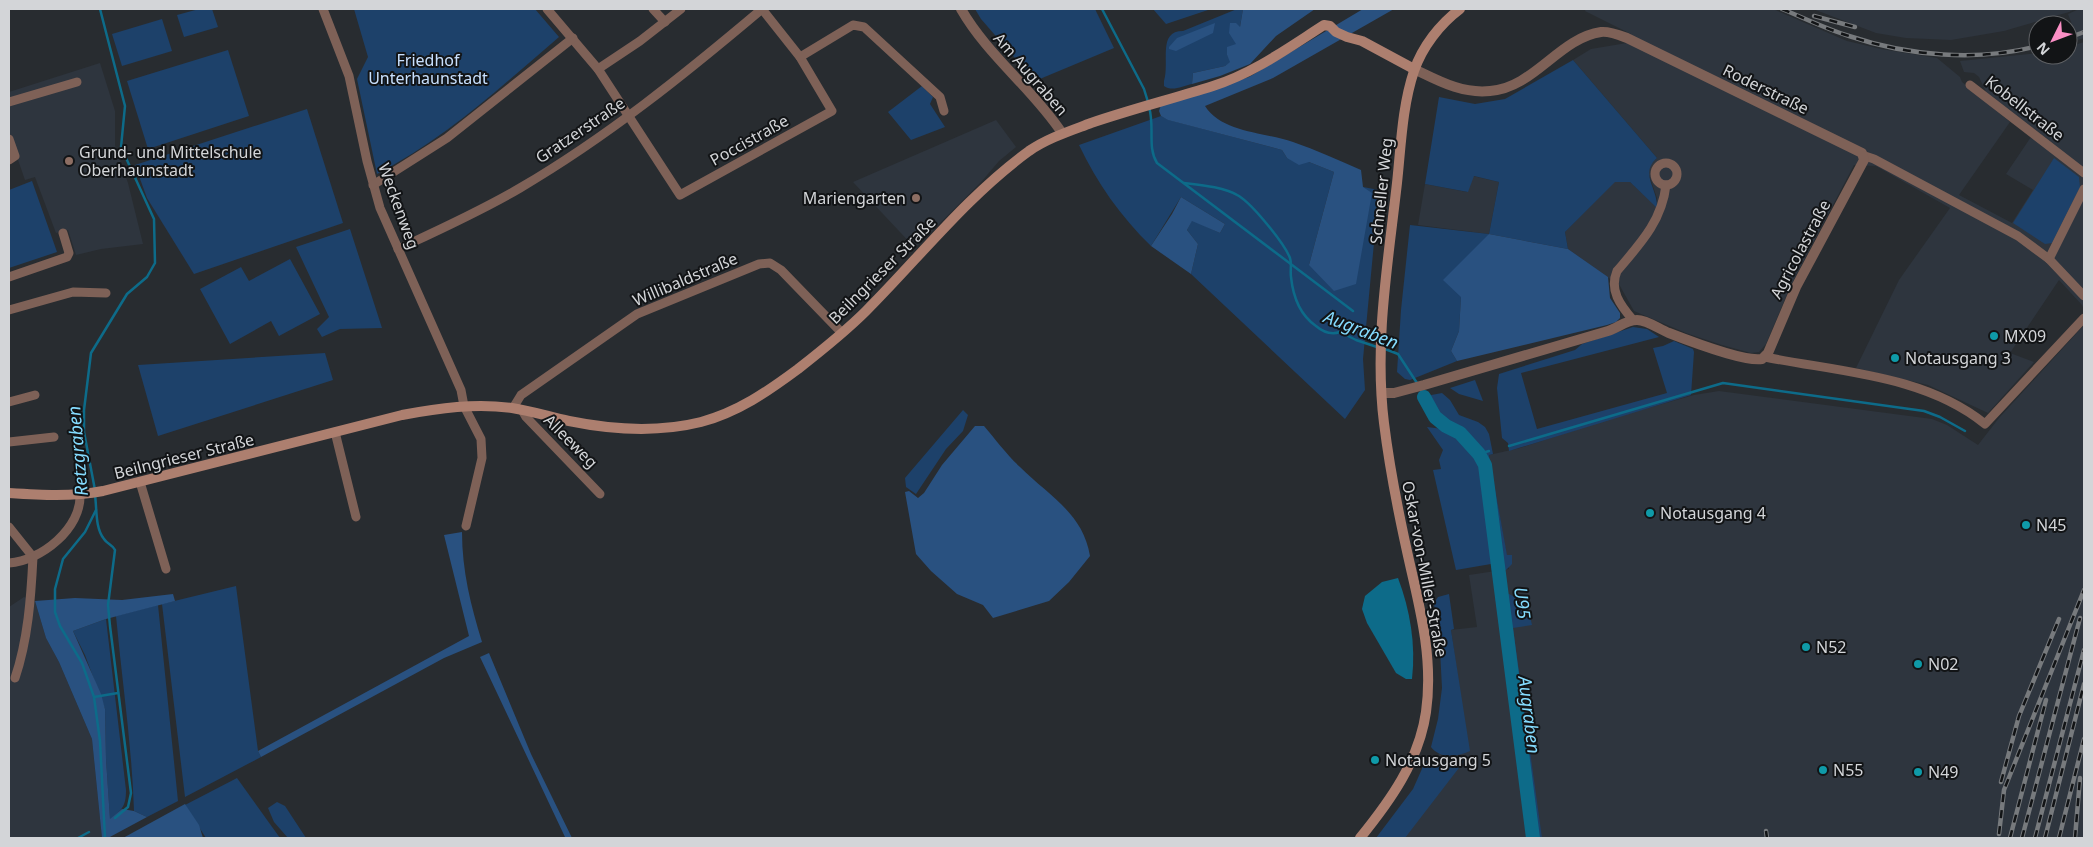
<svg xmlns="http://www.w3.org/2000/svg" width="2093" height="847" font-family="'Noto Sans',sans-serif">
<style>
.built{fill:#2e353e}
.green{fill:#1d416a}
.forest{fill:#295180}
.water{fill:#0d6b89}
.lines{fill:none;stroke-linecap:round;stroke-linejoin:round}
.stream{stroke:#0d6b89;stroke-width:2.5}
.river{stroke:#0d6b89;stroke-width:14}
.minor{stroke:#7e6157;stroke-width:9}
.tertiary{stroke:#7e6157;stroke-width:10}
.secondary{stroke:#ad7f6f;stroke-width:10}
.rail-casing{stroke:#777a7d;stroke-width:4.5}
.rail{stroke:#121416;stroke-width:2.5;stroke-dasharray:8;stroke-linecap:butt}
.education-dot{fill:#8d6e63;stroke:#121416;stroke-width:2}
.culture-dot{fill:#0f9aa8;stroke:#121416;stroke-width:2}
.labels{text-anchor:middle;stroke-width:4;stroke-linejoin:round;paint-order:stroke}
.park-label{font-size:16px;fill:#c8e0fe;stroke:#121416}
.street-label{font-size:16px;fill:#d3d5d8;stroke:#121416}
.poi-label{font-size:16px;fill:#d3d5d8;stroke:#121416;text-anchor:start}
.water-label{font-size:18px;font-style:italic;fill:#84dbfe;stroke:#121416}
</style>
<rect width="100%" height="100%" fill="#282c30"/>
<g class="built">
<path d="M1586 9H1773L1847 41 1881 49 1937 58 1960 77 1962 82 2010 122 1959 195 2012 223 2033 190 2006 174 2035 131 1987 94 1979 77 1974 73 1964 72 1960 61 2038 53V55H2068V47L2084 42V310L2082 305 2059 280 2010 353 2034 362 1988 413 1928 385 1856 368 1899 280 1950 208 1876 166 1854 165 1791 285 1766 344 1759 352 1751 353 1722 345 1686 333 1634 311 1620 286 1568 249 1565 232 1614 182H1630L1657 207V198L1648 172 1651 164 1657 158 1573 60 1591 49 1627 43 1631 34 1585 11Z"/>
<path d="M1813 9H2075L2069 12 2004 31 1951 40 1906 38 1876 33Z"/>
<path d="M2079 9H2084V38L2078 40 2068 14Z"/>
<path d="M100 63 115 111V145L128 183 143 244 101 249 76 255 68 230 56 233 35 177 25 180 9 134V92Z"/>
<path d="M996 120 1016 147 999 161 982 181 915 248 853 182Z"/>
<path d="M1473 176 1499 182 1489 234 1418 225 1425 184 1467 192Z"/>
<path d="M2084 325V838H1392L1424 795 1455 708 1462 706 1451 630 1477 627 1469 575 1509 569 1489 455 1520 448 1609 419 1694 395 1719 391 1932 419 1947 425 1978 445 1999 418Z"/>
<path d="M24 597 35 601 46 638 59 662 92 739 102 838H9V607Z"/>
</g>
<g class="green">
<path d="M199 9H212L218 27 184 37 177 15Z"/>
<path d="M354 9H535L559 37C502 86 445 139 377 174L357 79 368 57Z"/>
<path d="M975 9H1095L1114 48 1035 81 981 19Z"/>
<path d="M1153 9H1211L1166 24Z"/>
<path d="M1237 9H1243L1237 44 1227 55 1231 62 1225 66 1193 73 1192 84C1183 86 1172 92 1164 86V81C1170 62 1157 31 1183 31Z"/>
<path d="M162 19 172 51 122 66 112 34Z"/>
<path d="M228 50 249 116 148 149 127 81Z"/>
<path d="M1573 60 1657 158C1639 174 1658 188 1657 208L1630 182H1615L1565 232 1568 249 1489 234 1461 297 1459 331 1451 351 1457 361 1410 380 1405 379 1397 372 1401 310 1410 225 1489 234 1499 182 1474 176 1468 192 1425 184 1439 97 1475 104 1505 99Z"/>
<path d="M922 86 933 97 930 104 945 127 911 140 888 112Z"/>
<path d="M307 109 343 223 194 274 147 198 135 165Z"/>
<path d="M1161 116 1169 120 1282 150 1287 158 1309 162 1334 172 1309 265 1363 187 1379 190 1363 359 1365 390 1345 419 1191 274 1198 244 1187 230 1192 220 1220 233 1225 224 1181 197 1151 246C1121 217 1097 183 1079 145Z"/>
<path d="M2054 158 2079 177 2080 187 2052 243 2045 244 2013 223Z"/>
<path d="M32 181 57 252 9 268V190Z"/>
<path d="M350 229 382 328 340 329 322 337 317 329 329 317 296 247Z"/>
<path d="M290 259 320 314 279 336 271 321 230 344 200 289 241 267 249 281Z"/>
<path d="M1633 327 1647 329 1659 337 1521 373 1537 429 1667 393 1653 348 1663 346 1674 341 1693 349 1694 352 1691 395 1509 451 1508 443 1502 438 1497 388 1499 374 1575 350 1582 344Z"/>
<path d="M325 353 333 380 158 436 138 365Z"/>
<path d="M1475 380 1483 401 1459 394 1450 388Z"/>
<path d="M1442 393 1450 400 1459 415 1478 422 1485 427 1489 434 1493 454 1489 455 1507 555H1512V564L1506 570 1492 572 1491 564 1456 570 1433 470 1441 469 1439 460 1443 450 1427 427 1459 431 1436 415 1426 396Z"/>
<path d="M963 410 968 415 963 431 946 449 916 494 906 487 905 478Z"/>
<path d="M236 586 258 751 261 757 185 797 162 604Z"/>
<path d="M1449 594 1454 629 1451 630 1470 751C1457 757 1440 759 1431 747L1438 719 1442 688 1440 650 1434 603 1438 597Z"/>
<path d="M1509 594C1521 599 1530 612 1532 625L1513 628 1542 838H1528L1495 595Z"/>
<path d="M158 605 178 801 147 817 134 811C132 746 122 681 116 616Z"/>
<path d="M106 619 126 790C126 807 122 809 110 820L106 759 105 709 85 655 73 631Z"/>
<path d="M1428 760 1440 763 1465 760 1405 838H1376L1413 789 1425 762Z"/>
<path d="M237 778 280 838H206L185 805Z"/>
<path d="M277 802 285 806 306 838H288L274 822 268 808Z"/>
</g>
<g class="forest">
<path d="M1243 9H1315L1276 36 1250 64 1220 76 1192 84 1193 73 1225 66 1230 62 1227 55V47L1236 44 1229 33 1230 23H1236L1240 27Z"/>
<path d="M1363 9H1394L1273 78 1205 106C1222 133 1265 132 1293 142 1316 150 1338 160 1361 170L1363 187 1372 193 1356 284 1334 291 1309 265 1334 172 1309 162 1299 165 1287 158 1282 150 1168 120 1161 116 1159 111 1161 105 1249 77Z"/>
<path d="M1215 23 1213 33 1176 51 1169 49V47L1177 38Z"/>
<path d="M1181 197 1225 224 1220 233 1192 221 1187 230 1198 244 1191 274 1151 246 1172 214Z"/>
<path d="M1489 234 1568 249 1608 277 1610 298 1620 313V318L1616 322 1607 325 1457 361 1451 351 1459 331 1461 297 1443 280Z"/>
<path d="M975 426H984C996 440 1007 455 1020 467 1049 496 1083 513 1090 556L1069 582 1049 601 993 618 983 605 957 594 931 571 916 554 905 492 909 491 918 498 924 493 942 465Z"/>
<path d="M462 532C462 571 471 606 482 642L444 658 261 757 258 751 469 636 444 535Z"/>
<path d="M173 594 175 601 106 619 73 631 101 694 105 709 106 759 110 819 122 809 134 811 147 817 108 838H102L92 739 59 662 46 638 35 601 75 598 122 600Z"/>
<path d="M489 653 531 754 572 838 565 837 480 657Z"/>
<path d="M185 804 199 825 203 838H123Z"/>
</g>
<path class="water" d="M1398 578C1410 610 1416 644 1412 679H1406L1396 673 1367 623 1362 609 1365 596 1382 582Z"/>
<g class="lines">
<g class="stream">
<path d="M1102 9 1144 89 1148 102"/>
<path d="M1149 107C1155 127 1147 147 1157 163L1353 311"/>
<path d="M1184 183C1201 185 1224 187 1239 196 1253 205 1284 243 1290 258 1292 264 1290 271 1291 277 1293 296 1300 315 1316 326 1323 332 1331 335 1340 332L1356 340 1377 347"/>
<path d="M1385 349 1398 354 1417 383"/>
<path d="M1420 388 1435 417 1446 426 1460 433 1479 454 1485 465 1499 571"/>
<path d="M1509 446 1723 383 1924 411 1940 417 1965 431"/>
<path d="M1479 454 1489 451"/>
<path d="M95 490 84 432V410L91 353 127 294 147 277 155 263 154 219 121 147 125 106 100 9"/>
<path d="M95 495C97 509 95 528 104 539 107 544 113 545 115 550L108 605 110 626 131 793 128 807 115 818"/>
<path d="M96 510 85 532 63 559 55 589V612L60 626 82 663 94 697 100 741 105 838"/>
<path d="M1502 595 1532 838"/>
<path d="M94 697 118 693"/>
<path d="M78 838 89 832"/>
</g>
<path class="river" d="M1424 397 1435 417 1446 426 1460 433 1479 454 1485 465 1533 838"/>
<g class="minor">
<path d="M323 9 349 76 367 161 380 208 461 390 464 406 481 439 482 458 466 526"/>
<path d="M547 9 598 69 680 195 832 111 800 57 762 9"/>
<path d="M653 9 665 22"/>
<path d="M800 57 853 25 864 27 940 97 944 111"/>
<path d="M598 69 640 41 681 9"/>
<path d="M1970 85 2084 173"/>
<path d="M9 102 77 82"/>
<path d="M9 139 15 156 9 160"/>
<path d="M1865 156 1874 159 2018 236 2049 259 2084 296"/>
<circle cx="1666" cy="174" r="11"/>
<path d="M373 185 447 138 573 38"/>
<path d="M398 249C439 230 481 211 520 188 607 137 685 74 762 9"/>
<path d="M2049 259 2084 189"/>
<path d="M9 277 67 257 69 253 63 233"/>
<path d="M9 310 73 292 106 293"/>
<path d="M1633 320C1620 305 1609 290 1617 271 1640 244 1662 221 1666 185"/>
<path d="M1765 357C1839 372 1925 375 1985 424L2084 318"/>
<path d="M9 402 35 395"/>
<path d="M513 408 521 395 637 314 759 264 770 263 781 270 842 333"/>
<path d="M522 410 526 417 600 494"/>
<path d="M335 432 356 517"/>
<path d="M9 442 54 437"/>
<path d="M140 482 166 569"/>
<path d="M9 527 33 557C31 597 28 640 15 678"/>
<path d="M9 563C41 561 82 528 80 494"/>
</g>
<g class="tertiary">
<path d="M961 9C988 56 1033 89 1062 133"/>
<path d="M1382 393H1394L1424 385 1608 331C1618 328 1626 320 1637 320 1647 320 1659 329 1669 333 1687 340 1745 362 1762 359L1768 353 1796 287 1864 160 1862 153 1627 38C1619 35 1609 31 1601 32 1559 38 1534 88 1490 91 1462 94 1439 81 1414 69"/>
</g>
<g class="secondary">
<path d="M9 493C40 495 72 497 103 491L402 415C439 408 475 403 512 408 532 411 550 417 569 421 613 430 657 433 701 422 738 412 767 392 798 369 821 351 845 332 866 311 919 258 967 196 1029 151 1048 138 1070 131 1091 123 1132 109 1172 99 1213 86 1254 73 1288 48 1324 25L1330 26 1336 32 1347 37 1362 41 1414 69"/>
<path d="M1360 838C1390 801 1419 761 1426 712 1433 663 1422 616 1411 569 1400 521 1390 472 1384 423 1374 343 1388 263 1397 183 1401 146 1402 107 1414 71 1422 47 1440 24 1460 9"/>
</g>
<g class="rail-casing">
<g id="rail">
<path d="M1782 9C1804 18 1826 29 1849 36 1908 56 1978 62 2038 46"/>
<path d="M1814 16 1855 27"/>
<path d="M2068 38 2084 32"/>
<path d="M2001 782 2019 716 2059 619"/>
<path d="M1766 831 1767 838"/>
<path d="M1999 834 2004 790 2084 590"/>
<path d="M2010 838 2046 700"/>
<path d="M2022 838 2080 618"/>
<path d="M2035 838 2084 650"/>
<path d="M2045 838 2084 684"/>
<path d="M2059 838 2084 739"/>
<path d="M2075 838 2080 778"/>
</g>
</g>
<use href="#rail" class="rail"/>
</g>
<g class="education-dot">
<circle cx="69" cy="161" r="5"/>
<circle cx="916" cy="198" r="5"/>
</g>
<g class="culture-dot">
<circle cx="1994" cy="336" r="5"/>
<circle cx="1895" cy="358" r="5"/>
<circle cx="1650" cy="513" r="5"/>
<circle cx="2026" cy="525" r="5"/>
<circle cx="1806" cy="647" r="5"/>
<circle cx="1918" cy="664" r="5"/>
<circle cx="1375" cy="760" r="5"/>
<circle cx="1823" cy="770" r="5"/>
<circle cx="1918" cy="772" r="5"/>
</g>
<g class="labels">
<g class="park-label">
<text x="428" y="66">Friedhof<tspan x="428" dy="18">Unterhaunstadt</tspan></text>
</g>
<g class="street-label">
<text transform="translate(1031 74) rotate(49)" y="6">Am Augraben</text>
<text transform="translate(1766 89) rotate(26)" y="6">Roderstraße</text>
<text transform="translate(2025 108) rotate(38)" y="6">Kobellstraße</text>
<text transform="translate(580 130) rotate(-34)" y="6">Gratzerstraße</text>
<text transform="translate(749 140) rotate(-29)" y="6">Poccistraße</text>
<text transform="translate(1381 191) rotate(-84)" y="6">Schneller Weg</text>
<text transform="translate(399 206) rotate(70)" y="6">Weckenweg</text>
<text transform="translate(1800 249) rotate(-62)" y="6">Agricolastraße</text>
<text transform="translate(882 270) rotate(-45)" y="6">Beilngrieser Straße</text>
<text transform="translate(685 279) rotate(-23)" y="6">Willibaldstraße</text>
<text transform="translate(571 441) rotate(45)" y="6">Alleeweg</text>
<text transform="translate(184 456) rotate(-14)" y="6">Beilngrieser Straße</text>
<text transform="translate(1425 569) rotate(79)" y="6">Oskar-von-Miller-Straße</text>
</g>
<g class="poi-label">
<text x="79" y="158">Grund- und Mittelschule<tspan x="79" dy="18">Oberhaunstadt</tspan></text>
<text x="906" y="204" text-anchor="end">Mariengarten</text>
<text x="2004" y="342">MX09</text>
<text x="1905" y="364">Notausgang 3</text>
<text x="1660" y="519">Notausgang 4</text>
<text x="2036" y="531">N45</text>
<text x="1816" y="653">N52</text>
<text x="1928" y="670">N02</text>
<text x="1385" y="766">Notausgang 5</text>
<text x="1833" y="776">N55</text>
<text x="1928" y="778">N49</text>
</g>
<g class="water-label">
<text transform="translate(1361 330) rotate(21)" y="6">Augraben</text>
<text transform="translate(78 451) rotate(-95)" y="6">Retzgraben</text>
<text transform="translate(1522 603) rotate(83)" y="6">U95</text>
<text transform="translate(1529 715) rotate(83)" y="6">Augraben</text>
</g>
</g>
<rect width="2093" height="847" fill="none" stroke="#d3d5d8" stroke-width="20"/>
<g transform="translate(2053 40) rotate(228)"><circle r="24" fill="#121416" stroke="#5f6164"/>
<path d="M0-4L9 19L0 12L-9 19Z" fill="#fb8fc5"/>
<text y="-8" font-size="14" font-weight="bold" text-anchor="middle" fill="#d3d5d8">N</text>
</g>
</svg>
